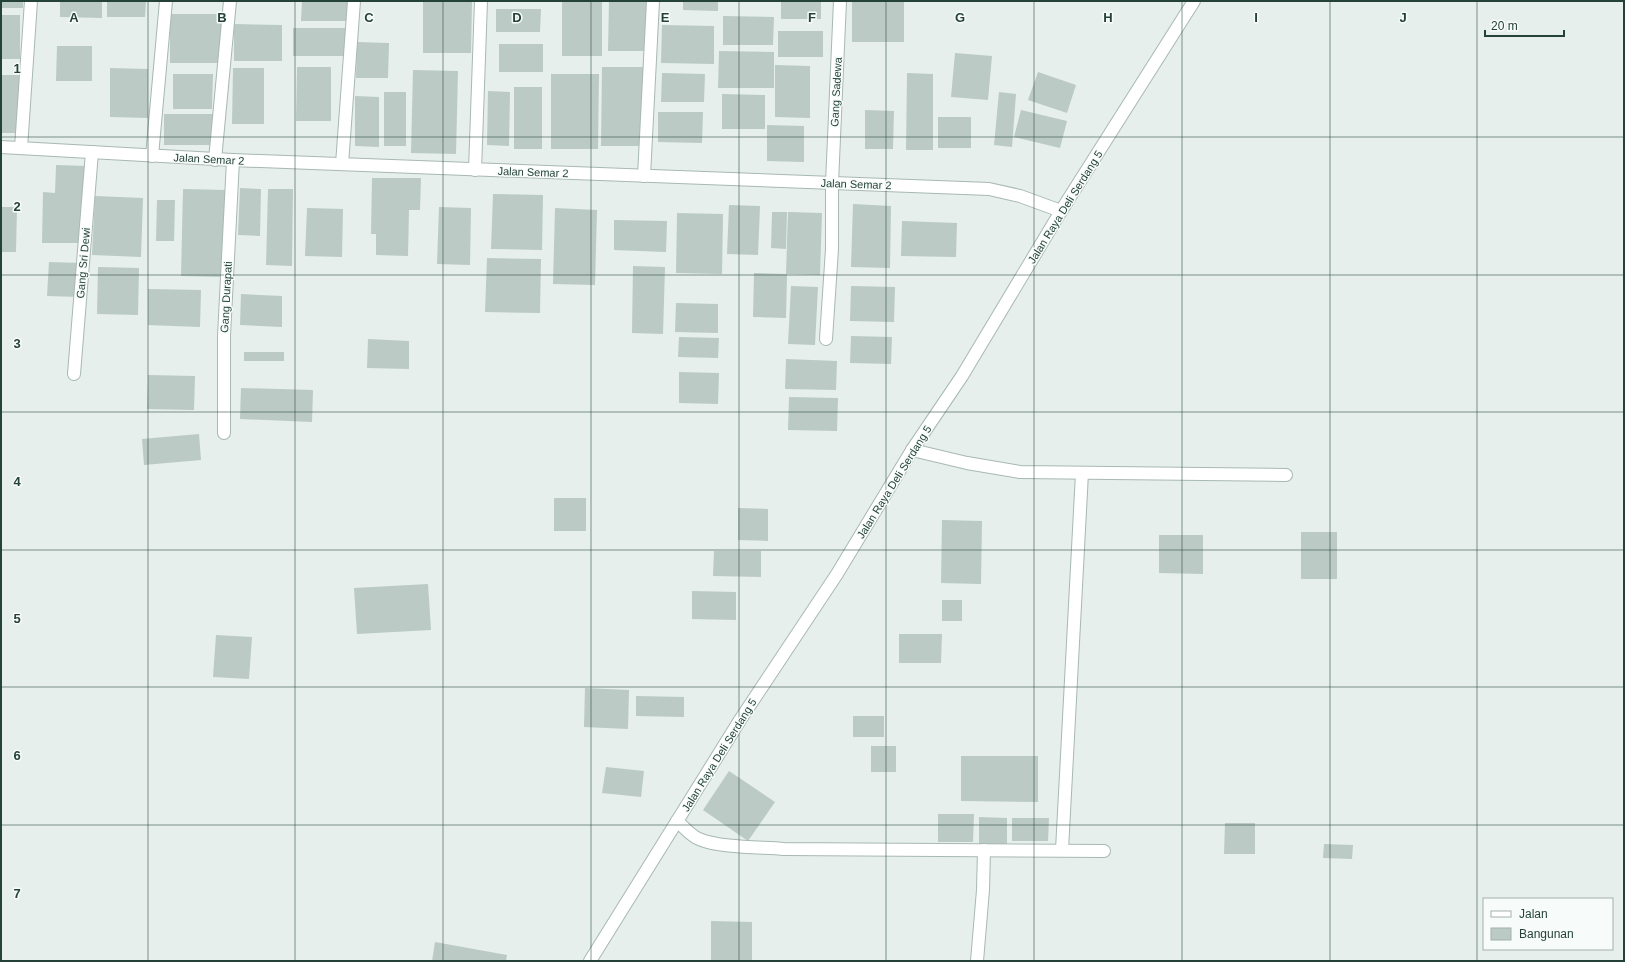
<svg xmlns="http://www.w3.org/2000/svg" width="1625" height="962" font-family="Arial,sans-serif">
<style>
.building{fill:#bbcac4}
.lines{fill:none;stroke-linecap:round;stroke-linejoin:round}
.minor-casing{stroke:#a8b8b2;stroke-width:14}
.tertiary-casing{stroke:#a8b8b2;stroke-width:14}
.minor{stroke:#fff;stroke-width:12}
.tertiary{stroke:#fff;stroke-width:12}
.grid{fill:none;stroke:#24423a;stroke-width:1;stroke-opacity:0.55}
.labels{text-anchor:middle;stroke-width:3;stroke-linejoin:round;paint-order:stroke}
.street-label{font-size:11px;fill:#24423a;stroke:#f7fbf9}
.grid-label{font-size:13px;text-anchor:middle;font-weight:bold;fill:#24423a;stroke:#f7fbf9;stroke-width:3;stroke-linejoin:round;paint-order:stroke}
</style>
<rect width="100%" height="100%" fill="#e6efeb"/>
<g class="building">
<rect x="1" y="1" width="22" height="7"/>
<path d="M60 1H102V18L60 17Z"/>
<path d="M107 1H146L145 17H107Z"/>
<path d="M302 1H349V21H301Z"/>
<path d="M423 1H472L471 53H423Z"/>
<rect x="562" y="1" width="40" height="55"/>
<path d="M609 1H649V51H608Z"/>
<path d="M683 1H718V11L683 10Z"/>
<rect x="781" y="1" width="40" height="18"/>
<rect x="852" y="1" width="52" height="41"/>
<path d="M496 9H541L540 32H496Z"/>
<rect x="170" y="14" width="53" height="49"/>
<rect x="1" y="15" width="19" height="44"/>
<path d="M723 16 774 17 773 45H723Z"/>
<path d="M234 24 282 25V61H234Z"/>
<path d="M662 25 714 26V64L661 63Z"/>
<rect x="293" y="28" width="55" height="28"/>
<rect x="778" y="31" width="45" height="26"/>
<path d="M357 42 389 43 388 78H356Z"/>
<rect x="499" y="44" width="44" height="28"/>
<path d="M57 46H92V81H56Z"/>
<path d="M719 51 774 52V88H718Z"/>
<path d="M955 53 992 56 988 100 951 97Z"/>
<path d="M775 65 810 66V118L775 117Z"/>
<path d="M297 67H331V121H296Z"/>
<path d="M602 67H644L643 146H601Z"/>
<path d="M110 68 148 69V118L110 117Z"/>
<path d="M233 68H264V124H232Z"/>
<path d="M413 70 458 71 456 154 411 153Z"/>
<path d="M1038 72 1076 85 1067 113 1028 100Z"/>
<path d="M662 73 705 74 704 102H661Z"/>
<path d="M907 73 933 74V150H906Z"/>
<path d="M173 74H213L212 109H173Z"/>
<path d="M551 74H599L598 149H551Z"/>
<rect x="1" y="75" width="18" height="58"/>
<rect x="514" y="87" width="28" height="62"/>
<path d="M488 91 510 92 509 146 487 145Z"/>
<rect x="384" y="92" width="22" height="54"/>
<path d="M999 92 1016 94 1012 147 994 145Z"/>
<path d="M722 94 765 95V129H722Z"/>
<path d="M355 96 379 97V147L355 146Z"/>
<path d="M865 110 894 111 893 149H865Z"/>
<path d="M1021 110 1067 121 1060 148 1014 137Z"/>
<path d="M658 112H703L702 143 658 142Z"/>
<rect x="164" y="114" width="51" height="31"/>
<rect x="938" y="117" width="33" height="31"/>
<path d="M767 125 804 126V162L767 161Z"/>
<path d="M56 165 87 166 85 243H42L43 192 55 193Z"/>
<path d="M372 178H421L420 210H409L408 256 376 255V234H371Z"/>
<path d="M240 188 261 189 260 236 238 235Z"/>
<path d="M183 189 226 190 224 277 181 276Z"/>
<path d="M268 189H293L292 266 266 265Z"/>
<path d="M493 194 543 195 542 250 491 249Z"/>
<path d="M95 196 143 198 141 257 92 255Z"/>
<path d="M157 200H175L174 241H156Z"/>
<path d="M853 204 891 206 890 268 851 267Z"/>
<path d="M729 205 760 206 758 255 727 254Z"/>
<path d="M1 207H17L16 252H1Z"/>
<path d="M439 207 471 208 470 265 437 264Z"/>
<path d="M307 208 343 209 342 257 305 256Z"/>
<path d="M555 208 597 210 595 285 553 284Z"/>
<path d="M772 212H787L786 249 771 248Z"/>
<path d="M788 212 822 213 820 275 787 274 786 318 753 317 754 273 786 274Z"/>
<path d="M677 213 723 214 722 274 676 273Z"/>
<path d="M614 220 667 221 666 252 614 250Z"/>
<path d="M902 221 957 223 956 257 901 256Z"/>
<path d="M487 258 541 259 540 313 485 312Z"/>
<path d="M49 262 81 263 80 297 47 296Z"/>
<path d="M633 266 665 267 663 334 632 333Z"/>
<path d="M98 267 139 268 138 315 97 314Z"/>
<path d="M791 286 818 287 815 345 788 344Z"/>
<path d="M851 286 895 287 894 322 850 321Z"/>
<path d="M148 289 201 290 200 327 148 325Z"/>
<path d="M241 294 282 296V327L240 325Z"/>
<path d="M676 303 718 304V333L675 332Z"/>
<path d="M851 336 892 337 891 364 850 363Z"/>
<path d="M679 337 719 338 718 358 678 357Z"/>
<path d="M368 339 409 341V369L367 368Z"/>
<rect x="244" y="352" width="40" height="9"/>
<path d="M786 359 837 361 836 390 785 389Z"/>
<path d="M679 372 719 373 718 404 679 403Z"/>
<path d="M148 375 195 376 194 410 147 409Z"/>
<path d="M241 388 313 390 312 422 240 419Z"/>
<path d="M789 397 838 398 837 431 788 430Z"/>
<path d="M199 434 201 460 144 465 142 439Z"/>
<rect x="554" y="498" width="32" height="33"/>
<path d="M738 508 768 509V541L738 540Z"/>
<path d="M942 520 982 521 981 584 941 583Z"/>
<rect x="1301" y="532" width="36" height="47"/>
<path d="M1159 535H1203V574L1159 573Z"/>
<path d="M714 551H761V577L713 576Z"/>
<path d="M428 584 431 630 357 634 354 588Z"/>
<path d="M692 591 736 592V620L692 619Z"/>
<rect x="942" y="600" width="20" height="21"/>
<path d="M899 634H942L941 663H899Z"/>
<path d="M216 635 252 637 249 679 213 677Z"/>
<path d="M585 688 629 690 628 729 584 727Z"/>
<path d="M636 696 684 697V717L636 716Z"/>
<rect x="853" y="716" width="31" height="21"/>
<rect x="871" y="746" width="25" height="26"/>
<path d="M961 756H1038V802L961 801Z"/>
<path d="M606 767 644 771 641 797 602 793Z"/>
<path d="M729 771 775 802 748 841 703 810Z"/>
<path d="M938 814H974L973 842H938Z"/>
<path d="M979 817 1007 818V845H979Z"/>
<path d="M1012 818H1049L1048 841H1012Z"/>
<path d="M1225 823H1255V854H1224Z"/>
<path d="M1324 844 1353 845 1352 859 1323 858Z"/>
<path d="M711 921 752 922V961H711Z"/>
<path d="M435 942 507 955 506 961H432Z"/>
</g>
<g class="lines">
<g class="minor-casing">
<g id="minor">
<path d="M1 147 233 160 989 189 1020 196 1061 211"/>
<path d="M21 148 31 1"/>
<path d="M152 156 166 1"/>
<path d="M215 160 230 1"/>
<path d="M342 164 354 1"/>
<path d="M475 170 481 1"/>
<path d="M644 176 653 1"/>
<path d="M826 339 832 249V183L840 1"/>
<path d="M74 374 92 152"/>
<path d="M224 433V336L233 160"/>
<path d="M912 450 967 463 1020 472 1286 475"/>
<path d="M677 821C684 827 691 836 699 839 720 848 760 847 784 849L1104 851"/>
<path d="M1062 850 1082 473"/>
<path d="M977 961 983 890 984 850"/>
</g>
</g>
<g class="tertiary-casing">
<path id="tertiary" d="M590 961 740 720 837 574 912 450 962 376 1061 211 1194 1"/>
</g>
<use href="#minor" class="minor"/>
<use href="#tertiary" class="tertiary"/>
</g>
<path class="grid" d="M148 1V961M295 1V961M443 1V961M591 1V961M739 1V961M886 1V961M1034 1V961M1182 1V961M1330 1V961M1477 1V961M1 137H1624M1 275H1624M1 412H1624M1 550H1624M1 687H1624M1 825H1624"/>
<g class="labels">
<g class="street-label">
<text transform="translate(836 92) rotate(-87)" y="4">Gang Sadewa</text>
<text transform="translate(209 159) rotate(3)" y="4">Jalan Semar 2</text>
<text transform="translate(533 172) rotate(2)" y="4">Jalan Semar 2</text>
<text transform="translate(856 184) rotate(2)" y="4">Jalan Semar 2</text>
<text transform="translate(1065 207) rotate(-58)" y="4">Jalan Raya Deli Serdang 5</text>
<text transform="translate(83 263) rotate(-85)" y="4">Gang Sri Dewi</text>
<text transform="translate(226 297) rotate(-87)" y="4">Gang Durapati</text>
<text transform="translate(894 482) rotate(-58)" y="4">Jalan Raya Deli Serdang 5</text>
<text transform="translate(719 755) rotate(-58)" y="4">Jalan Raya Deli Serdang 5</text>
</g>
</g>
<g class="grid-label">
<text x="74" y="22">A</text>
<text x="222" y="22">B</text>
<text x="369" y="22">C</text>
<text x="517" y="22">D</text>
<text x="665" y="22">E</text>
<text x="812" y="22">F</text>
<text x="960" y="22">G</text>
<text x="1108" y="22">H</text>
<text x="1256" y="22">I</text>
<text x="1403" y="22">J</text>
<text x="17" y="73">1</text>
<text x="17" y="211">2</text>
<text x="17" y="348">3</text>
<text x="17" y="486">4</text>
<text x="17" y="623">5</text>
<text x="17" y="760">6</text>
<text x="17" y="898">7</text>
</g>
<rect width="1625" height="962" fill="none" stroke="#24423a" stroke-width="4"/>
<rect x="1483" y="898" width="130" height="52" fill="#f7fbf9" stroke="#a3b1ad"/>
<rect x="1491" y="911" width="20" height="6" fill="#ffffff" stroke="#a3b1ad"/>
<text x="1519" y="918" font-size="12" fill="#24423a">Jalan</text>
<rect x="1491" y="928" width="20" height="12" fill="#bbcac4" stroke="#a3b1ad"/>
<text x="1519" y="938" font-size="12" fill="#24423a">Bangunan</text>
<path d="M1485 30v6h79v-6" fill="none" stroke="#24423a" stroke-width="2"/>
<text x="1491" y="30" font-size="12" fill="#24423a" stroke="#f7fbf9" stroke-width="3" paint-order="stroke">20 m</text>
</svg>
